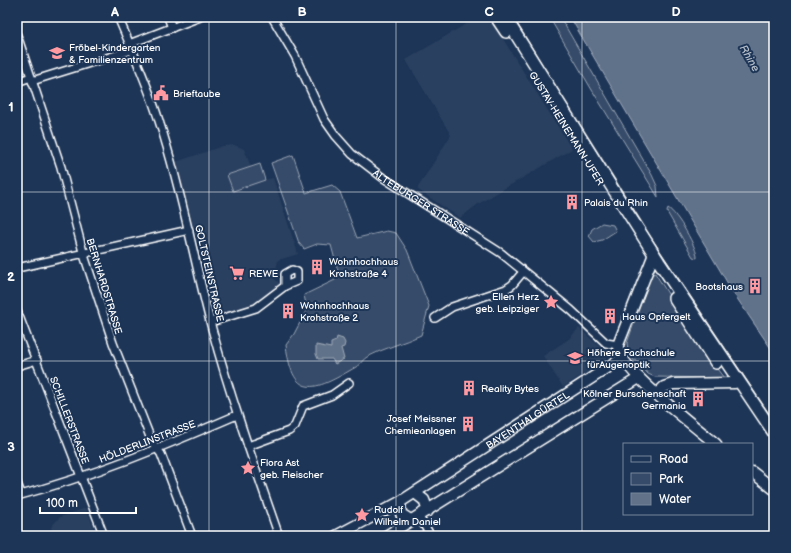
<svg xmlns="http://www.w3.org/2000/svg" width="791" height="553" font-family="'Balsamiq Sans',sans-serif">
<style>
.built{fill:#2a4161}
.green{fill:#364b69;stroke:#9aa5b4}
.water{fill:#617289;stroke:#a0aab8}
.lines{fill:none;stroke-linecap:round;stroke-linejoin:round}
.minor-casing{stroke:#fff;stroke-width:10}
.secondary-casing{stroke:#fff;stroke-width:13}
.primary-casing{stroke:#fff;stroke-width:14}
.minor{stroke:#1d3557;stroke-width:7}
.secondary{stroke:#1d3557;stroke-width:10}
.primary{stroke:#1d3557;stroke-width:11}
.tram{stroke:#fff;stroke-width:1}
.grid{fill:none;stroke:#fff;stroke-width:1;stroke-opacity:0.55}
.labels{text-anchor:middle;stroke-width:4;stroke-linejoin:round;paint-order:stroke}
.poi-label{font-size:10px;fill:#fff;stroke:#1d3557;text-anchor:start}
.street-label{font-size:10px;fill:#fff;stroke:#1d3557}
.water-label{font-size:11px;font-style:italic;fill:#b8c0ca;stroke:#1d3557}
.neatline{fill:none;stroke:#fff;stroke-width:1.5}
.grid-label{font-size:13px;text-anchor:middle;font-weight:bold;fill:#fff}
</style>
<rect width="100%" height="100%" fill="#1d3557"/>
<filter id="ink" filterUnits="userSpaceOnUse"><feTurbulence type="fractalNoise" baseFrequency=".025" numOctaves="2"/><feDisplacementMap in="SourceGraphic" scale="8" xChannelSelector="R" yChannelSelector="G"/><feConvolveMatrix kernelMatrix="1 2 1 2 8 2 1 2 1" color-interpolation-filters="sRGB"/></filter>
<g filter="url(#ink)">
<g class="built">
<path d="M478 17H489L572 149 478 204 460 218 417 189 451 135 406 60Z"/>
<path d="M234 145 244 149 251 167 260 164 265 180 273 178 298 254 278 260 274 279 281 284 275 291 258 304 217 318 176 162 223 146Z"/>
<path d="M579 328 608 355 605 360 563 387 543 356 569 339Z"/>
<path d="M86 508 97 536H54L51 527 60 517Z"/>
</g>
<g class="green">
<path d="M549 17H560L652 175 657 186 658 197 592 90Z"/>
<path d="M293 155 306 193 332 185 340 192 357 238 387 231 396 233 407 250 429 306 421 335C404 343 384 348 367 357 363 359 361 364 356 367 318 389 293 404 286 345L294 334 307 309 304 295 335 280 338 271 331 245 317 244 304 249 299 243 271 163Z"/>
<path d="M260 164 265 180 233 191 227 175Z"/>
<path d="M668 208C677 213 698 249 697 258L693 257 667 212Z"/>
<path d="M602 223 613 225 616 231 602 240 594 242 589 236 592 229Z"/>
<path d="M655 273 705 353 724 378 655 377 648 374 636 360 634 361 628 350 627 343 651 275Z"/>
</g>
<g class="water">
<path d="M570 17H774V353L734 294Z"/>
<path d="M337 337 343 339 345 343 344 347 341 348 344 359 335 364 332 359H318L316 354V345L331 348V343L336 341Z"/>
</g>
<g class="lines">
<g class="minor-casing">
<g id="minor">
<path d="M118 17C133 52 149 87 160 124 182 191 194 261 212 329 231 399 255 467 279 536"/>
<path d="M168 17 172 28"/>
<path id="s1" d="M272 17 295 56 324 119 336 136 352 154 382 177 501 253 571 310 606 343 618 345"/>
<path d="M17 35 61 167 83 252 113 343 152 442 161 454 192 536"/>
<path d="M129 44 200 17"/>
<path d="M32 81 132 50"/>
<path d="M17 82 31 77"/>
<path d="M17 268 189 230"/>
<path d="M17 311 104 536"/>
<path d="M435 318 452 307 506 289 512 285 523 272"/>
<path d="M211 322 256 308 285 286 297 281V272L292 270 285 274V286"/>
<path d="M17 366 37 360"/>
<path d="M248 446 289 431 295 426 303 406 332 395 349 383"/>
<path d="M17 483 21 494"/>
<path d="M17 496C93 476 165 446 237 415"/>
<path d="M419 517 431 536"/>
</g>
</g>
<g class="secondary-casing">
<g id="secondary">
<path d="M654 254 618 345C615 366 698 429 716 444"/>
<path d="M657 394 664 387 673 384 735 383"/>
<path d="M752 472 774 489"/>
<path d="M415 493 424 500 428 511"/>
<path d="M400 502 401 514 412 521"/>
<path id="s2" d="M336 536 400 502 621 359"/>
<path d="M386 536 639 378"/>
</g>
</g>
<g class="primary-casing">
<g id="primary">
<path d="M496 17 506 32"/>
<path d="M505 17 659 262 774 433"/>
<path d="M674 298 716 363"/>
</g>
</g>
<use href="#minor" class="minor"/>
<use href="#secondary" class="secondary"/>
<use href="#primary" class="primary"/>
<path class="tram" d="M513 17 634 212 774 421"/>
</g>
</g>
<path class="grid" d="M209 17V536M396 17V536M582 17V536M17 192H774M17 361H774"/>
<defs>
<g id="school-bare" transform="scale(1.2)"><path d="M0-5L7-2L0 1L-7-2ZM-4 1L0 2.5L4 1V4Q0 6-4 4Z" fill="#ff9aa2" stroke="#1d3557" stroke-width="2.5" paint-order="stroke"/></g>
<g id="civic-bare" transform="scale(1.2)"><path d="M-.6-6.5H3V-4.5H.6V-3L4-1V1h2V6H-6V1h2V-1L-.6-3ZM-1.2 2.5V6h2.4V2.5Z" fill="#ff9aa2" stroke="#1d3557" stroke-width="2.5" paint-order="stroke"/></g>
<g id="building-bare" transform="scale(1.2)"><path d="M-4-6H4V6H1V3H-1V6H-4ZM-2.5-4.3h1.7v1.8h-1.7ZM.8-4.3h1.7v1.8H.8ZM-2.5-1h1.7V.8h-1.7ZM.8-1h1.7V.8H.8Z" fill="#ff9aa2" stroke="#1d3557" stroke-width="2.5" paint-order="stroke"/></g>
<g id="supermarket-bare" transform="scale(1.2)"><path d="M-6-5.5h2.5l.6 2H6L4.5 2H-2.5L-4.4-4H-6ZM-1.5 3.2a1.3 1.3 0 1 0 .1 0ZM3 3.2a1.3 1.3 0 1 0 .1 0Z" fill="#ff9aa2" stroke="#1d3557" stroke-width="2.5" paint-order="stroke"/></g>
<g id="sight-bare" transform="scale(1.2)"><path d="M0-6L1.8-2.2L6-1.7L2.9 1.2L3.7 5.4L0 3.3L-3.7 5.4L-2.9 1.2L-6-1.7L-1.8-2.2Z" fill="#ff9aa2" stroke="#1d3557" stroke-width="2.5" paint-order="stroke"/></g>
<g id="university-bare" transform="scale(1.2)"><path d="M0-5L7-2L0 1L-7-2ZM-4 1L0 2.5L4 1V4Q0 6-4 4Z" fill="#ff9aa2" stroke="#1d3557" stroke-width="2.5" paint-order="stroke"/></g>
</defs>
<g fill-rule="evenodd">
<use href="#school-bare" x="57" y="53"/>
<use href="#civic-bare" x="161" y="93"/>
<use href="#building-bare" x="572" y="202"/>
<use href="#building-bare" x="317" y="267"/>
<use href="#supermarket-bare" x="237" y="273"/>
<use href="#building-bare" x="755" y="286"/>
<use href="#sight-bare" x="551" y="302"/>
<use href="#building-bare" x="288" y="311"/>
<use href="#building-bare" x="610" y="316"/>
<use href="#university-bare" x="575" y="358"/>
<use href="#building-bare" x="469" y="388"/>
<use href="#building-bare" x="698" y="399"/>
<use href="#building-bare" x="468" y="424"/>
<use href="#sight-bare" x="248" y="468"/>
<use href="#sight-bare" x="362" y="515"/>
</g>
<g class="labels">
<g class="poi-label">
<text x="69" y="51">Fröbel-Kindergarten<tspan x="69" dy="12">&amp; Familienzentrum</tspan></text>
<text x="173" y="97">Brieftaube</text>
<text x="584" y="206">Palais du Rhin</text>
<text x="329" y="265">Wohnhochhaus<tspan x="329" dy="12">Krohstraße 4</tspan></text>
<text x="249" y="277">REWE</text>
<text x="743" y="290" text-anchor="end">Bootshaus</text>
<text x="539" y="300" text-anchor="end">Ellen Herz<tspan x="539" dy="12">geb. Leipziger</tspan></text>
<text x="300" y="309">Wohnhochhaus<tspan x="300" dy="12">Krohstraße 2</tspan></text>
<text x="622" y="320">Haus Opfergelt</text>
<text x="587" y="356">Höhere Fachschule<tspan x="587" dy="12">fürAugenoptik</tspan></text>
<text x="481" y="392">Reality Bytes</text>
<text x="686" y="397" text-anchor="end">Kölner Burschenschaft<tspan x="686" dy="12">Germania</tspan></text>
<text x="456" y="422" text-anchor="end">Josef Meissner<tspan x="456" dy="12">Chemieanlagen</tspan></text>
<text x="260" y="466">Flora Ast<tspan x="260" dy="12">geb. Fleischer</tspan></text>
<text x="374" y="513">Rudolf<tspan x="374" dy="12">Wilhelm Daniel</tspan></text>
</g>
<g class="street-label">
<text transform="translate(567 128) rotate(58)" y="4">GUSTAV-HEINEMANN-UFER</text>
<text dy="4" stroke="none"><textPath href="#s1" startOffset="244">ALTEBURGER STRASSE</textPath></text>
<text transform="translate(210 273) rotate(77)" y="4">GOLTSTEINSTRASSE</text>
<text transform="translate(105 286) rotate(73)" y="4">BERNHARDSTRASSE</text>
<text dy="4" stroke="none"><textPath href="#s2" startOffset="224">BAYENTHALGÜRTEL</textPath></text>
<text transform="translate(70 420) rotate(69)" y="4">SCHILLERSTRASSE</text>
<text transform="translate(147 441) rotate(-21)" y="4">HÖLDERLINSTRASSE</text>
</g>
<g class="water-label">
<text transform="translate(750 58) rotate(60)" y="4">Rhine</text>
</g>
</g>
<rect width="791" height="553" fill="none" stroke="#1d3557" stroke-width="44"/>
<rect x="623" y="443" width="130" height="72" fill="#1d3557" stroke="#77869a"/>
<rect x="631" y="456" width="20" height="6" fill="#1d3557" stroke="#77869a"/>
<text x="659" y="463" font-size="12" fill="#ffffff">Road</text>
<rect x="631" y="473" width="20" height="12" fill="#364b69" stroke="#77869a"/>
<text x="659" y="483" font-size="12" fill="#ffffff">Park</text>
<rect x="631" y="493" width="20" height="12" fill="#617289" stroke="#77869a"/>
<text x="659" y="503" font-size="12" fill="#ffffff">Water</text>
<path d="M40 507v6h96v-6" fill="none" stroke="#ffffff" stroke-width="2"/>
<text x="46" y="507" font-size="12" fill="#ffffff" stroke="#1d3557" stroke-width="3" paint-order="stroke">100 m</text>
<rect x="22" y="22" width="747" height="509" class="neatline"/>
<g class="grid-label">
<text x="115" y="16">A</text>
<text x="302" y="16">B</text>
<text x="489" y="16">C</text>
<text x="676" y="16">D</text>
<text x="11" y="111">1</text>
<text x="11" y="281">2</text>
<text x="11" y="451">3</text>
</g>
</svg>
